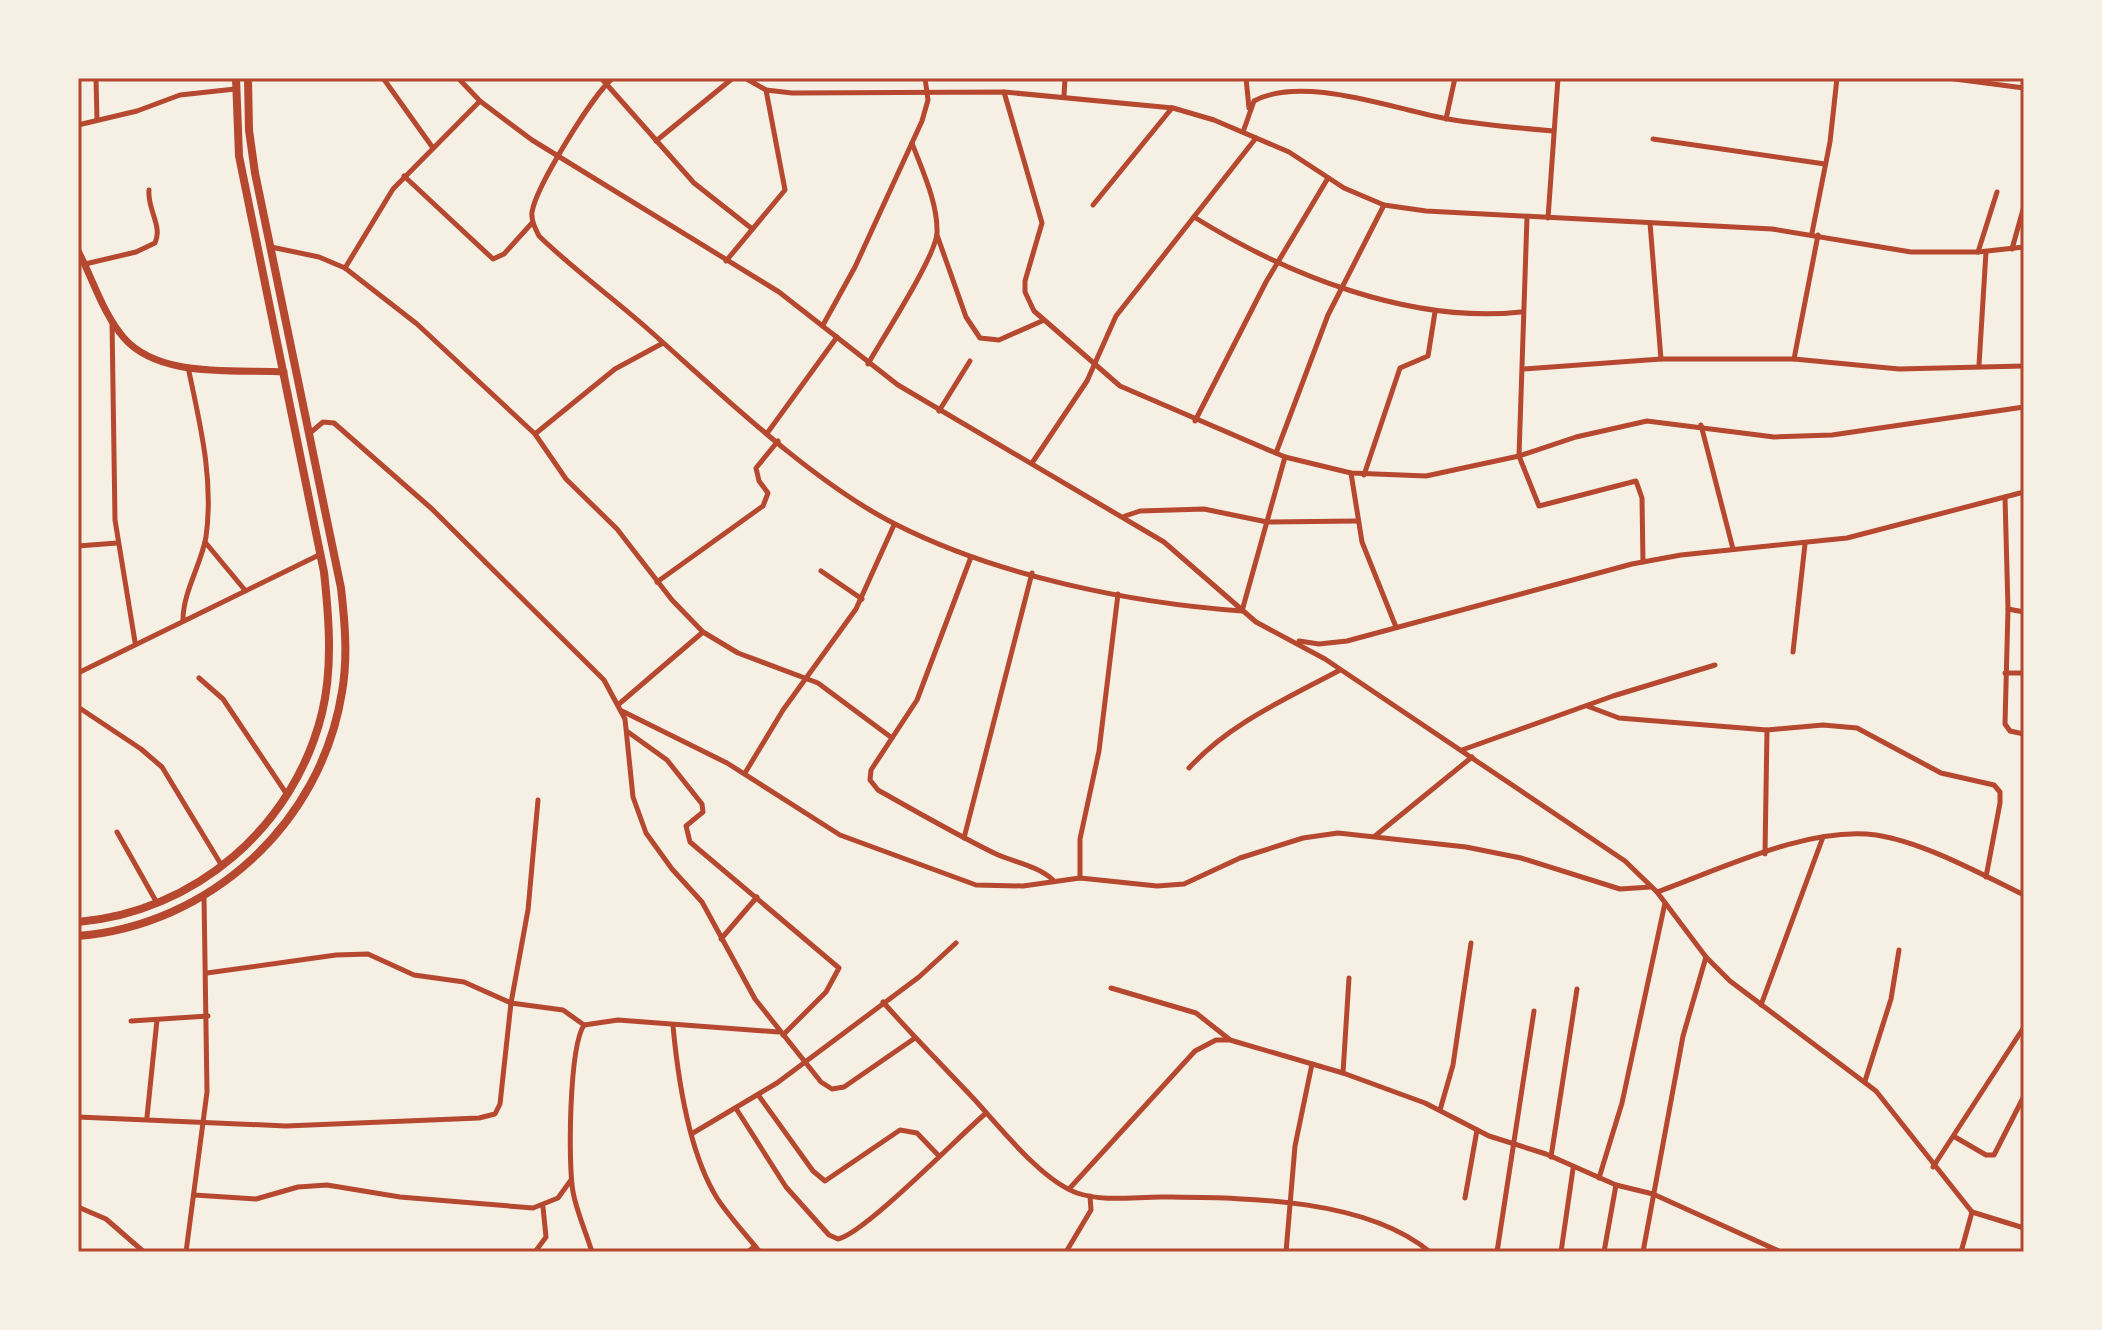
<svg xmlns="http://www.w3.org/2000/svg" width="2102" height="1330" font-family="'PT Serif',serif">
<style>
.lines{fill:none;stroke-linecap:round;stroke-linejoin:round}
.minor{stroke:#b5482f;stroke-width:5}
.tertiary{stroke:#b5482f;stroke-width:7}
.primary{stroke:#b5482f;stroke-width:8}
.neatline{fill:none;stroke:#b5482f;stroke-width:3}
</style>
<rect width="100%" height="100%" fill="#f6efe4"/>
<g class="lines">
<g class="minor">
<path d="M96 78 97 120"/>
<path d="M383 78 433 148"/>
<path d="M458 78 480 101 532 140 779 292 898 385 1164 542 1256 622 1325 659 1625 861 1657 892 1706 957 1730 981 1876 1091 1972 1212 2024 1228"/>
<path d="M601 78 694 183 751 228"/>
<path d="M613 78C593 94 536 187 532 212 531 220 535 228 539 236 573 269 613 298 649 330 720 393 813 483 897 525 998 576 1130 603 1242 611L1285 457"/>
<path d="M745 78 766 90 792 93 1004 92 1173 108 1214 120 1289 152 1344 188 1384 205 1426 211 1772 229 1911 252H1978L2024 247"/>
<path d="M1246 78 1249 108"/>
<path d="M1947 78 2024 88"/>
<path d="M1004 92 1042 223 1025 281V292L1034 311 1120 386 1285 457 1351 473 1426 476 1519 456 1576 437 1647 421 1774 437 1832 435 2024 407"/>
<path d="M1064 96 1065 78"/>
<path d="M1446 119 1455 78"/>
<path d="M78 125 137 111 180 95 235 89"/>
<path d="M1243 132 1254 101C1303 74 1396 110 1448 119 1483 125 1518 128 1553 131"/>
<path d="M1653 139 1825 164"/>
<path d="M656 141 733 78"/>
<path d="M404 176 493 259 504 254 532 223"/>
<path d="M1093 205 1172 108"/>
<path d="M1194 217C1287 275 1410 324 1521 312"/>
<path d="M1527 217 1519 456 1539 506 1636 481 1642 498 1643 562"/>
<path d="M1548 218 1558 78"/>
<path d="M1650 223 1661 359"/>
<path d="M1812 233 1830 142 1837 78"/>
<path d="M937 235 966 317 980 338 999 340 1042 321"/>
<path d="M271 247 319 257 345 268 417 324 535 434 566 479 617 529 672 600 703 632 738 653 818 683 892 738"/>
<path d="M2012 249 2024 206"/>
<path d="M1978 252 1997 192"/>
<path d="M726 261 785 190 766 90"/>
<path d="M85 264 136 252 155 243C163 226 147 209 149 190"/>
<path d="M345 268 393 189 480 101"/>
<path d="M112 321 115 520 135 642"/>
<path d="M823 325 855 267 922 121 928 100 925 78"/>
<path d="M1794 359 1818 235"/>
<path d="M868 364C882 339 936 256 937 233 938 203 922 170 912 143"/>
<path d="M1979 365 1986 252"/>
<path d="M1523 369 1661 359H1794L1899 369 2024 366"/>
<path d="M939 411 970 361"/>
<path d="M1195 421 1266 282 1328 178"/>
<path d="M1701 425 1733 549"/>
<path d="M768 432 837 337"/>
<path d="M310 433 323 422 334 423 432 509 604 680 625 719 633 797 646 833 672 869 702 902 755 999 821 1082 832 1089 844 1087 915 1038"/>
<path d="M535 434 615 369 663 343"/>
<path d="M1276 453 1328 315 1384 205"/>
<path d="M1032 463 1087 381 1116 316 1256 138"/>
<path d="M1351 473 1362 542 1396 627"/>
<path d="M1364 475 1400 368 1428 356 1435 312"/>
<path d="M2005 497 2008 609 2024 612"/>
<path d="M1125 516 1140 511 1204 509 1267 522 1357 521"/>
<path d="M205 542 244 589"/>
<path d="M78 546 117 543"/>
<path d="M971 557 917 700 871 770 870 780 878 790C917 812 955 834 996 854 1014 862 1038 866 1053 880"/>
<path d="M821 571 862 599"/>
<path d="M657 582 763 506 768 493 759 481 756 468 778 441"/>
<path d="M2008 609 2005 724 2010 731 2024 734"/>
<path d="M183 620C183 592 201 565 206 537 214 479 200 424 188 367"/>
<path d="M1299 641 1319 644 1347 641 1632 564 1681 555 1847 538 2024 492"/>
<path d="M1793 652 1805 544"/>
<path d="M78 673 321 554"/>
<path d="M2005 673H2024"/>
<path d="M199 678 223 699 286 793"/>
<path d="M619 704 703 632"/>
<path d="M1587 706 1619 718 1767 730 1823 725 1857 728 1941 773 1994 785 2000 792V803L1986 877"/>
<path d="M78 707 141 749 162 767 222 866"/>
<path d="M622 711 727 763 840 835 976 885 1023 886 1080 878 1157 886 1184 884 1240 858 1303 838 1338 833 1466 847 1521 858 1620 889 1651 887"/>
<path d="M628 732 667 760 702 804 703 812 686 826 690 842 839 968 826 992 783 1035"/>
<path d="M1462 750 1613 696 1715 665"/>
<path d="M1189 768C1230 723 1288 698 1340 670"/>
<path d="M745 773 783 710 856 609 894 525"/>
<path d="M117 832 157 903"/>
<path d="M1375 836 1472 757"/>
<path d="M964 838 1032 573"/>
<path d="M1765 854 1767 730"/>
<path d="M1080 878V839L1099 751 1118 594"/>
<path d="M1657 892C1721 869 1808 826 1876 835 1923 842 1981 874 2024 895"/>
<path d="M721 939 757 897"/>
<path d="M207 973 336 955 368 954 414 975 464 982 511 1003 563 1010 584 1025"/>
<path d="M1111 988 1196 1013 1229 1039"/>
<path d="M883 1002C912 1035 944 1067 974 1099 1000 1127 1041 1180 1077 1193 1104 1202 1133 1197 1161 1197 1243 1198 1364 1197 1430 1252"/>
<path d="M1761 1005 1823 837"/>
<path d="M131 1021 208 1016"/>
<path d="M673 1026C678 1079 689 1153 717 1198 728 1215 742 1230 755 1246"/>
<path d="M1343 1073 1349 978"/>
<path d="M1865 1081 1891 999 1899 950"/>
<path d="M759 1096 813 1171 825 1181 900 1130 917 1133 938 1155"/>
<path d="M737 1110 786 1187 829 1235 838 1239C865 1233 958 1137 986 1113"/>
<path d="M1440 1110 1453 1065 1471 943"/>
<path d="M78 1117 286 1126 479 1118 495 1114 500 1104 511 1003 528 910 538 800"/>
<path d="M147 1117 157 1020"/>
<path d="M693 1133 777 1083 919 977 956 943"/>
<path d="M1955 1137 1986 1155H1994L2024 1096"/>
<path d="M1551 1157 1577 989"/>
<path d="M1933 1167 2024 1027"/>
<path d="M1599 1178 1622 1103 1665 903"/>
<path d="M1069 1189 1195 1051 1216 1040H1230L1343 1073 1425 1103 1489 1136 1546 1154 1616 1185 1653 1194 1781 1252"/>
<path d="M194 1195 256 1199 298 1187 327 1185 400 1197 533 1208 558 1198 571 1180"/>
<path d="M1465 1198 1477 1130"/>
<path d="M78 1207 106 1219 144 1252"/>
<path d="M186 1252 207 1092 204 896"/>
<path d="M535 1252 546 1237 543 1207"/>
<path d="M592 1252C586 1232 577 1213 573 1192 568 1164 569 1048 584 1025L618 1020 779 1032"/>
<path d="M748 1252 755 1246 760 1252"/>
<path d="M1066 1252 1091 1210 1090 1196"/>
<path d="M1286 1252 1295 1146 1312 1064"/>
<path d="M1497 1252 1534 1011"/>
<path d="M1561 1252 1573 1169"/>
<path d="M1604 1252 1616 1185"/>
<path d="M1643 1252 1683 1036 1706 957"/>
<path d="M1961 1252 1972 1212"/>
</g>
<path class="tertiary" d="M78 251C93 279 103 314 124 338 160 379 236 369 284 372"/>
<g class="primary">
<path d="M78 922C195 912 294 827 322 713 333 668 329 618 324 572L239 156 236 78"/>
<path d="M78 936C210 925 321 824 342 692 348 658 345 623 341 588L255 173 249 130 248 78"/>
</g>
</g>
<rect width="2102" height="1330" fill="none" stroke="#f6efe4" stroke-width="160"/>
<rect x="80" y="80" width="1942" height="1170" class="neatline"/>
</svg>
